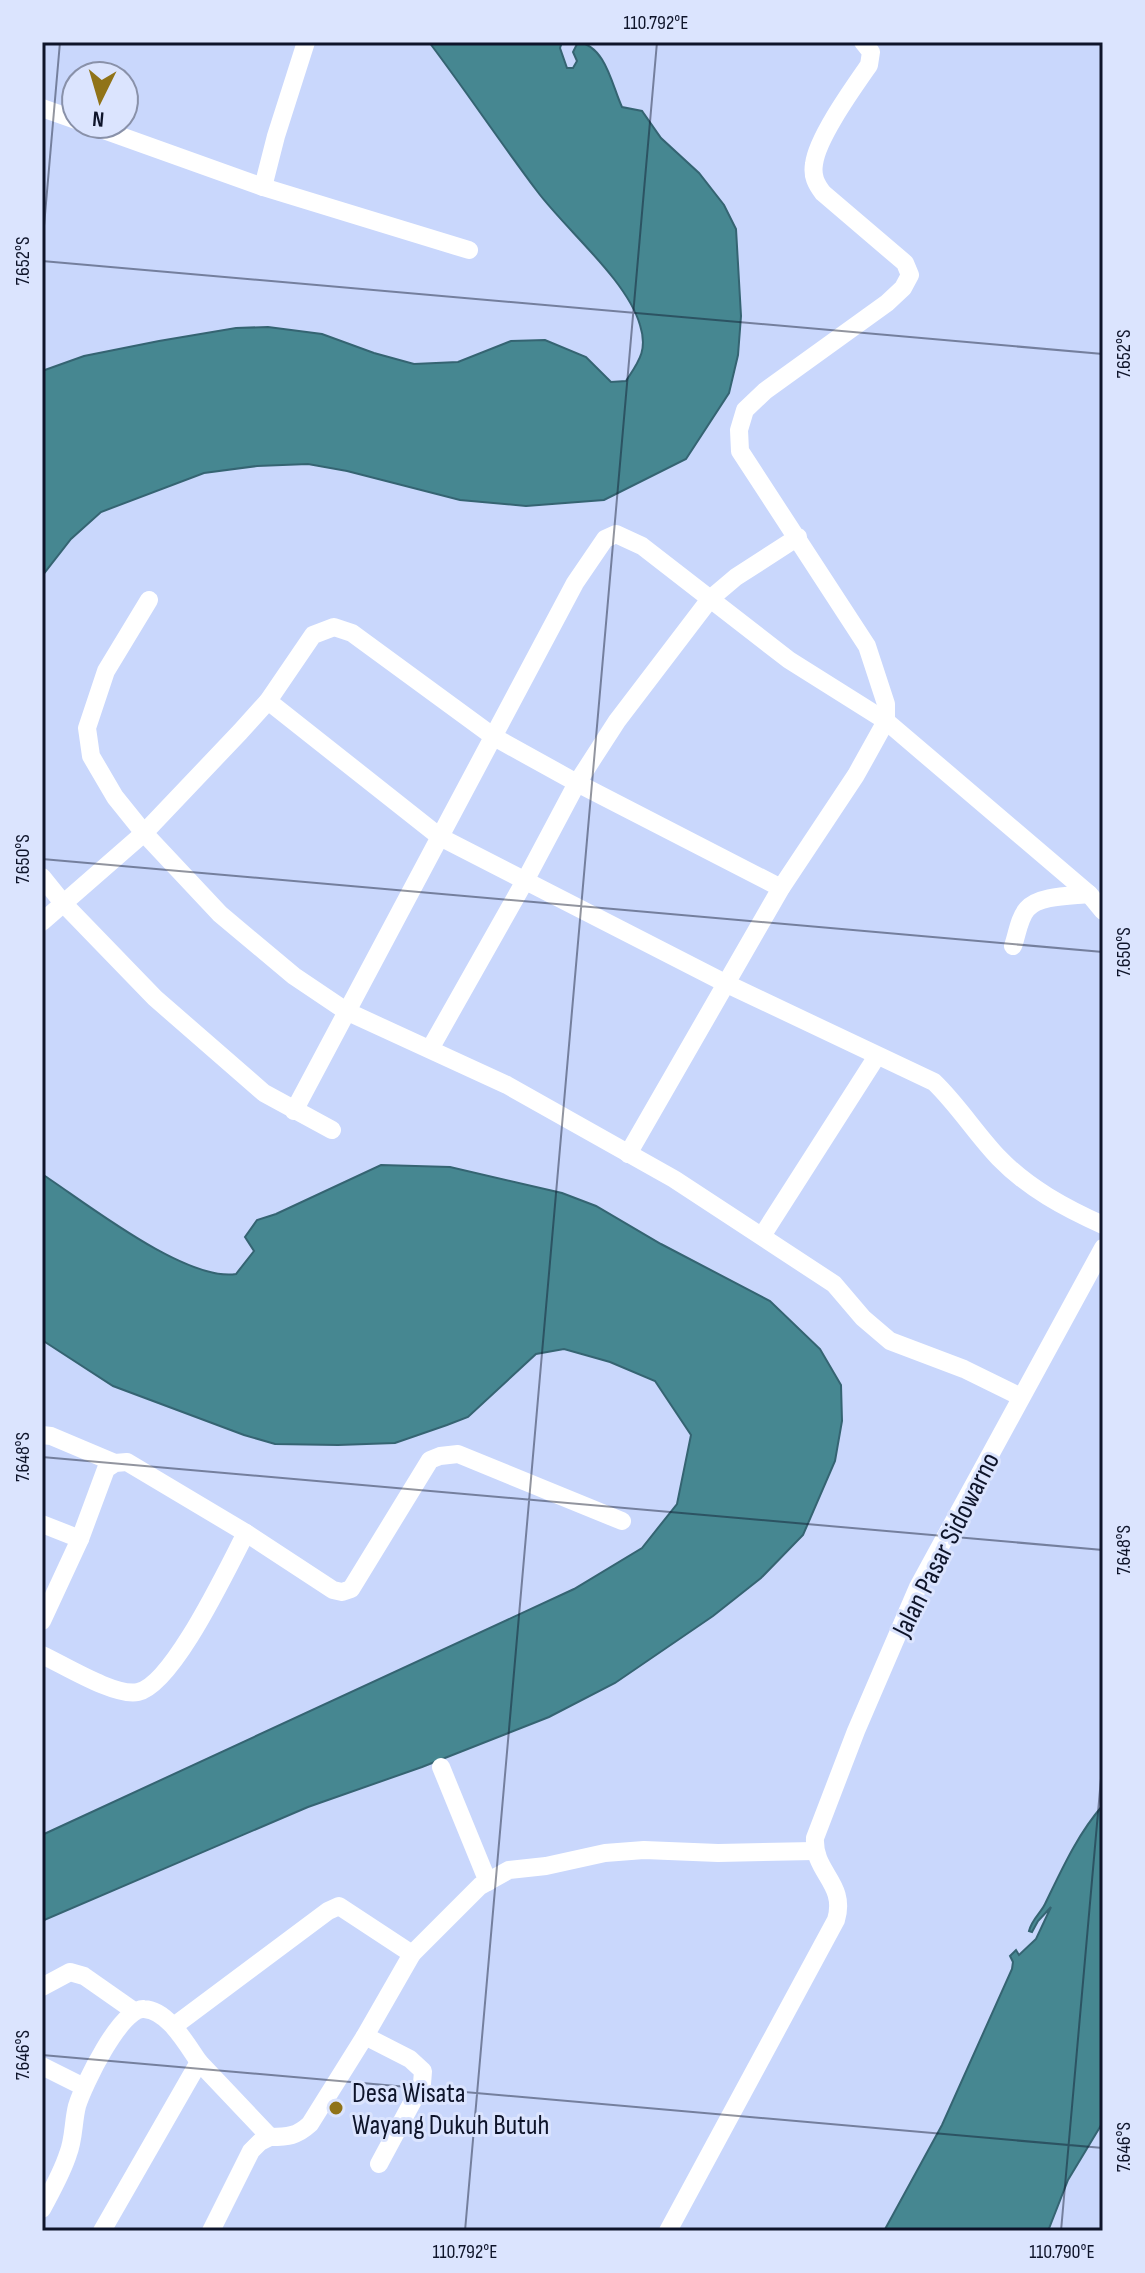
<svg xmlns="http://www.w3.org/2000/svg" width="1145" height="2273" font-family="'Sofia Sans Condensed',sans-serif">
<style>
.water{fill:#468791;stroke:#356472;stroke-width:2}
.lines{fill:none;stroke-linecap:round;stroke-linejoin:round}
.street{stroke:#fff;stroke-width:18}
.ticks{fill:none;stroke:#0e142a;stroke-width:2;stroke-opacity:0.45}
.poi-dot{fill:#907318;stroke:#dbe4fe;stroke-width:3}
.labels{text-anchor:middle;stroke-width:6;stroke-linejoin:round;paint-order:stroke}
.street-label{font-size:28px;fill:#0e142a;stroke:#dbe4fe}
.poi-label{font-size:28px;fill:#0e142a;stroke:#dbe4fe;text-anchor:start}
.neatline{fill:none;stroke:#0e142a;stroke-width:3}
.ticks-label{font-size:20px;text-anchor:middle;fill:#0e142a}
</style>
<rect width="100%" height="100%" fill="#c9d7fc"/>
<g class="water">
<path d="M429 42H562L560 48 567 68H573L577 61 573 52 578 42C606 46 612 86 622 107L642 111 661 138 699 173 724 205 736 229 741 316 738 355 729 393 686 459 604 500 526 506 460 500 347 471 308 464 257 466 204 473 101 512 71 539 42 576V371L84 356 159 341 236 328 268 327 322 334 374 353 414 364 458 362 511 341 545 340 586 357 611 382 626 381C639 361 648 350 640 325 627 280 566 230 537 191 500 142 466 91 429 42Z"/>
<path d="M381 1165 450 1167 562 1193 596 1206 661 1244 770 1301 820 1349 841 1385 842 1421 835 1461 803 1535 761 1578 713 1616 615 1683 549 1717 422 1767 308 1807 42 1921V1835L574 1589 642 1548 677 1504 691 1435 655 1381 610 1362 564 1349 536 1354 468 1417 447 1425 395 1443 338 1445 275 1444 244 1435 113 1386 42 1340V1174C86 1203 186 1282 236 1274L254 1251 245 1237 257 1220 276 1214Z"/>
<path d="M1103 1805V2122L1068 2180 1048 2231H884L942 2125 1012 1969 1013 1962 1010 1956 1016 1950 1019 1955 1036 1939 1051 1907 1038 1921 1032 1932 1029 1931C1032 1919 1040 1914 1045 1904 1062 1869 1077 1835 1103 1805Z"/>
</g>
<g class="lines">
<g class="street">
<path d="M42 108 76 120"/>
<path d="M87 124 263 187 469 250"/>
<path d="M263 187 276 136 306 42"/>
<path d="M149 600 106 671 87 728 91 756 115 797 144 833 220 914 294 976 346 1011 507 1085 674 1179 834 1284 863 1318 890 1341 964 1369 1021 1397"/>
<path d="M268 701 440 837 725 983 934 1082C958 1105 976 1134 999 1158 1028 1188 1065 1208 1103 1225"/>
<path d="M42 877 63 903 155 998 264 1093 332 1130"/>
<path d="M42 922 144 833 240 732 268 701 313 635 334 627 352 633 494 737 577 783 781 888"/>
<path d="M1013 946C1017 935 1019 918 1027 909 1039 895 1072 896 1089 894"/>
<path d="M430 1049 526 879 577 783 617 721 710 599 736 577 798 537"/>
<path d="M294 1111 575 583 605 539 616 534 642 546 789 660 886 721 1089 894 1103 911"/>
<path d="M628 1154 781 888 856 775 886 721V704L867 646 740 451 739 430 745 410 765 391 887 303 903 288 910 275 905 263 823 193C816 184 812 176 814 164 817 138 853 88 869 65L871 52 863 42"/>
<path d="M762 1236 877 1056"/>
<path d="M42 1435 51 1436 115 1463"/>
<path d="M42 1524 80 1539"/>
<path d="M42 1621 80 1539 106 1469 115 1463 127 1462 246 1533 333 1590 342 1592 351 1589 430 1460 440 1456 458 1454 622 1521"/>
<path d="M42 1655C64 1665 115 1697 138 1692 173 1685 228 1567 246 1533"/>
<path d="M441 1767 488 1882"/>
<path d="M42 1987 70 1972 84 1976 134 2011"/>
<path d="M174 2026 328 1911 339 1906 412 1954"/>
<path d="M365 2036 410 2059 423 2071 422 2084 379 2164"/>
<path d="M42 2066 84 2087"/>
<path d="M42 2209C51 2192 62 2173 68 2154 74 2139 73 2122 77 2106 83 2086 121 2007 144 2009 168 2010 187 2045 199 2062"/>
<path d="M102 2231 199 2062 270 2137C288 2137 297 2136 310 2124L365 2036 412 1954 480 1886 509 1870 546 1866 605 1853 644 1850 718 1853 814 1851"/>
<path d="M211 2231 251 2151 260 2142 270 2137"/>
<path d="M668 2231 836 1920C847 1883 813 1873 815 1838L856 1731 918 1587 1103 1248"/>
</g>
</g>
<path class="ticks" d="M42 249 60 42M42 261 1103 354M42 859 1103 952M42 1457 1103 1550M42 2055 1103 2148M465 2231 657 42M1061 2231 1103 1756"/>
<circle class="poi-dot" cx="336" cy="2108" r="8"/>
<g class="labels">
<g class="street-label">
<text transform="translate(945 1544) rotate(-63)" y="10">Jalan Pasar Sidowarno</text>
</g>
<g class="poi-label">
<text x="352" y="2102">Desa Wisata<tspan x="352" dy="32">Wayang Dukuh Butuh</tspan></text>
</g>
</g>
<rect width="1145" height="2273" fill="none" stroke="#dbe4fe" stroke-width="88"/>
<g transform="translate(100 100) rotate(185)"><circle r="38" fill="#dbe4fe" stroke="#8991a9" stroke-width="2"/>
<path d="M0-6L14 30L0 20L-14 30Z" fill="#907318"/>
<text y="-12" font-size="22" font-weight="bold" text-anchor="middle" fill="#0e142a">N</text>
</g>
<rect x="44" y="44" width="1057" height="2185" class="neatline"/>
<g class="ticks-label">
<text x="656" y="29">110.792°E</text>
<text transform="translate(22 261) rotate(-90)" y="7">7.652°S</text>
<text transform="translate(1123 354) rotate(-90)" y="7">7.652°S</text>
<text transform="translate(22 859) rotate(-90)" y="7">7.650°S</text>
<text transform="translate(1123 952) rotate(-90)" y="7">7.650°S</text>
<text transform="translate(22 1457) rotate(-90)" y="7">7.648°S</text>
<text transform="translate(1123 1550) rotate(-90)" y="7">7.648°S</text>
<text transform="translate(22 2055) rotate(-90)" y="7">7.646°S</text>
<text transform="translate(1123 2147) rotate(-90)" y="7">7.646°S</text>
<text x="465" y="2258">110.792°E</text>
<text x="1062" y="2258">110.790°E</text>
</g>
</svg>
